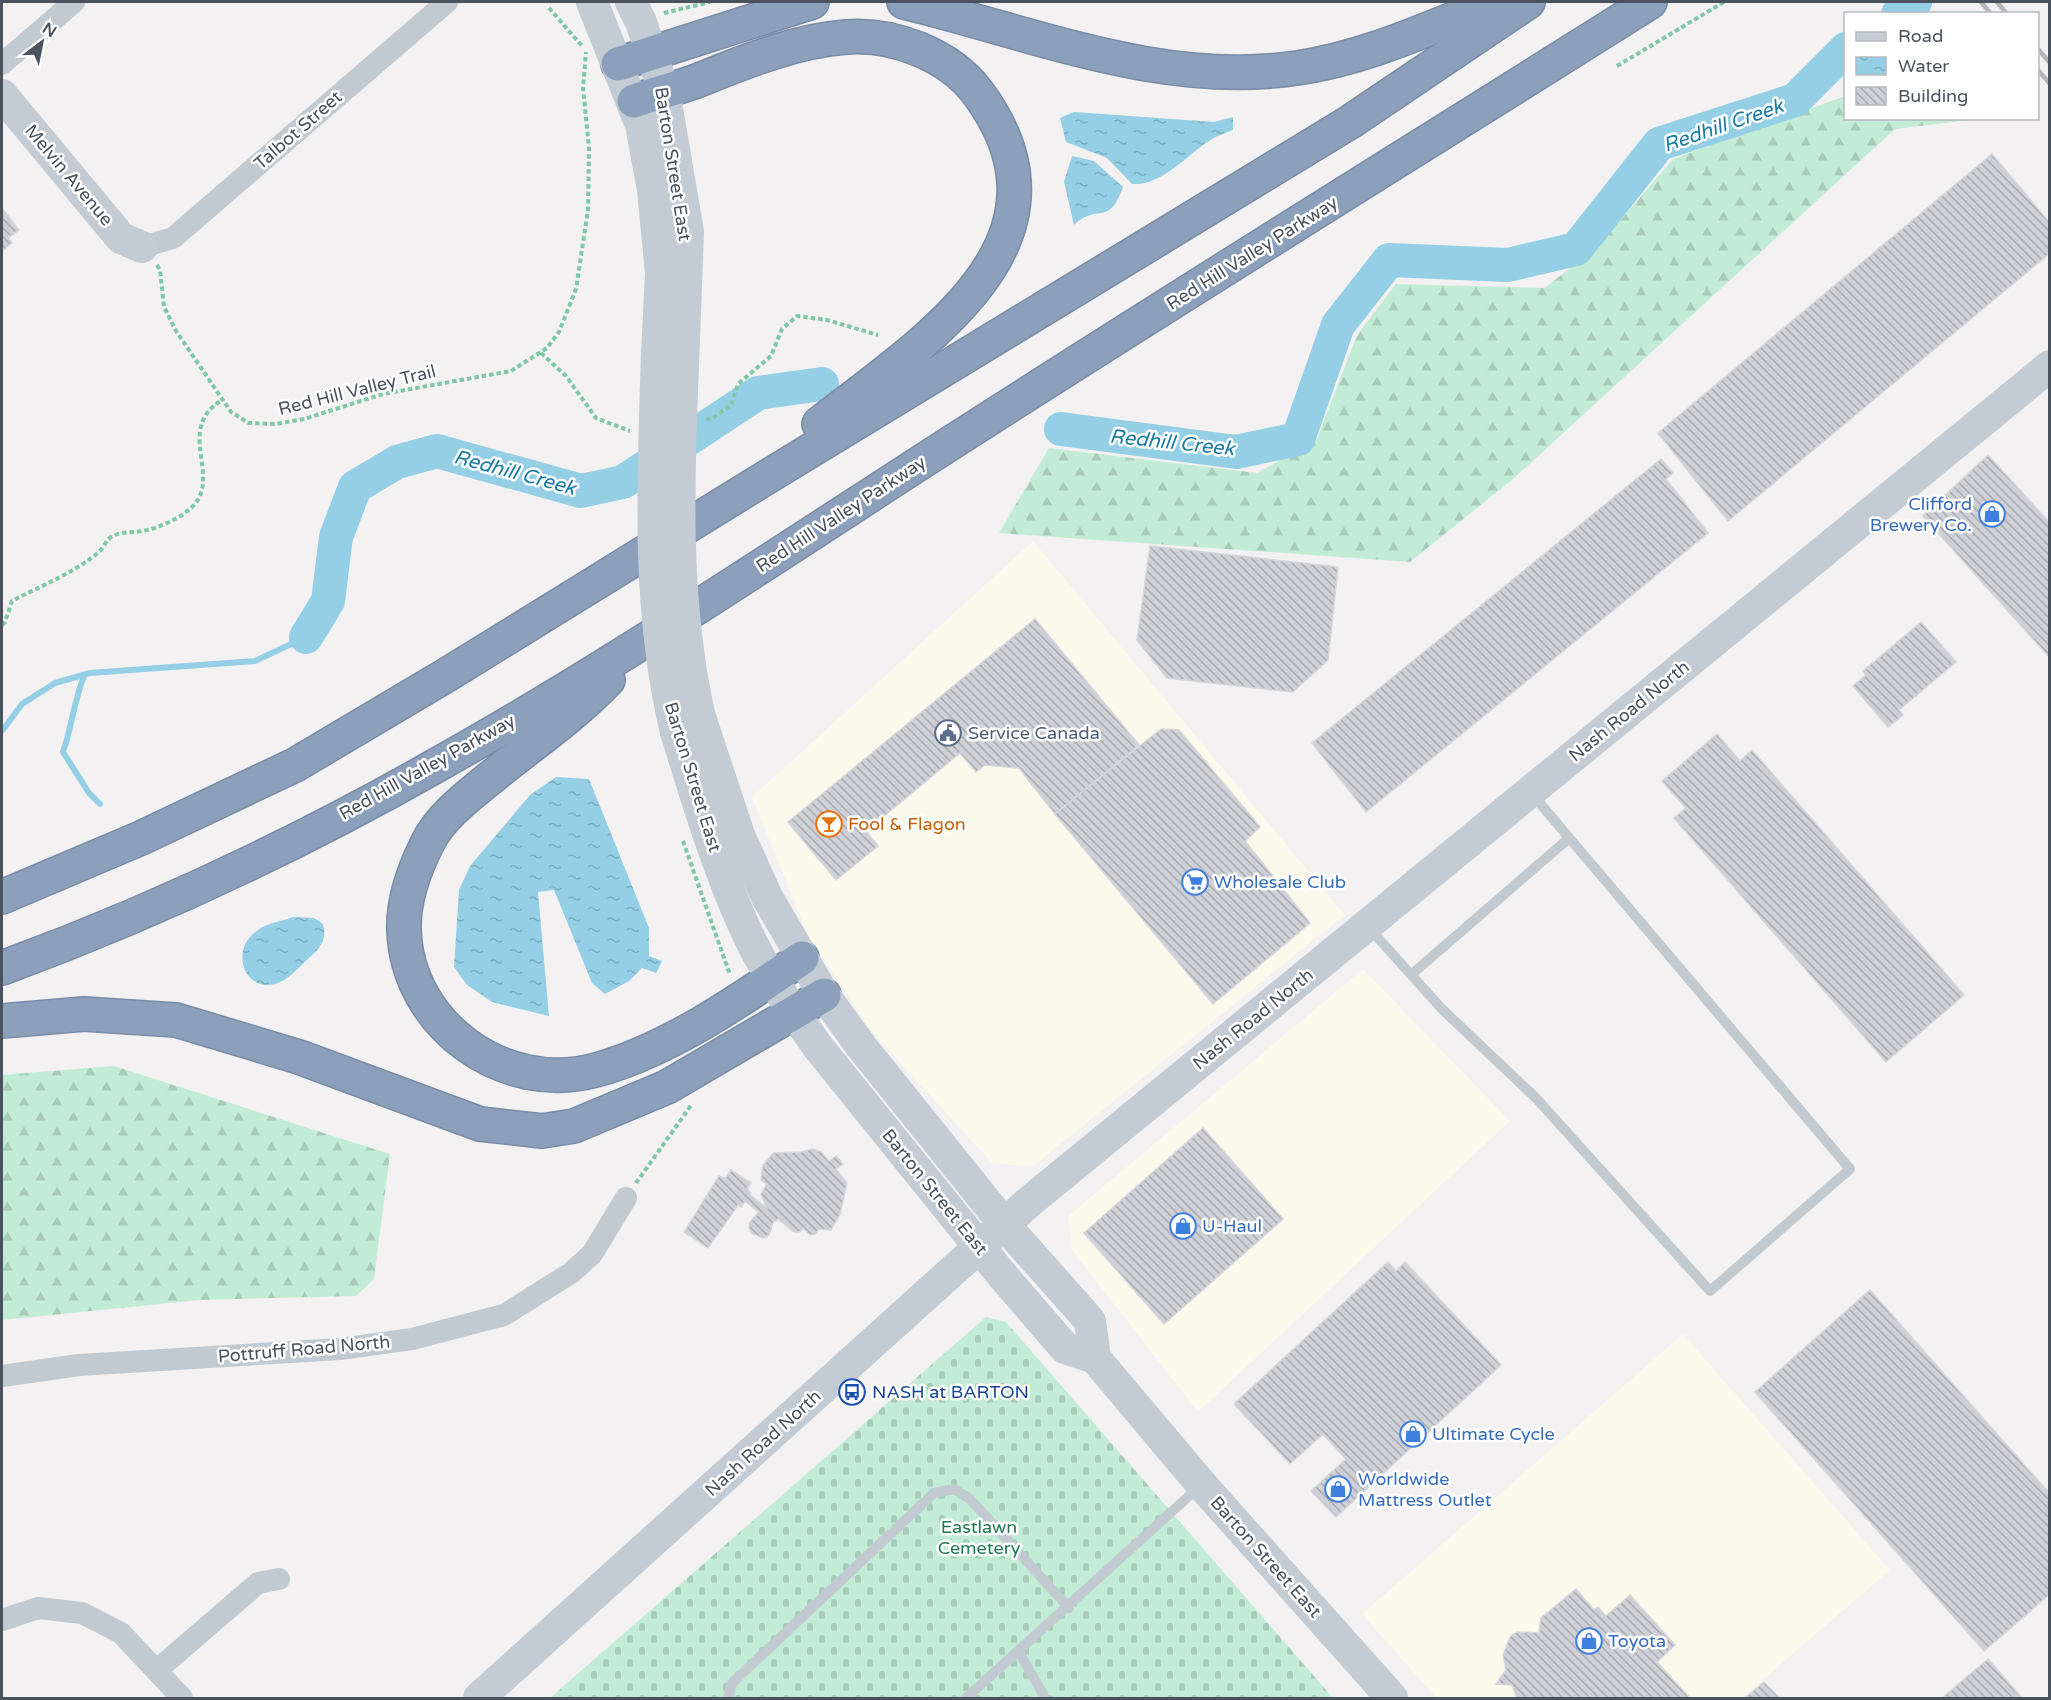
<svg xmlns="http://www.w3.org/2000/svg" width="2051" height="1700" font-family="'Varela Round',sans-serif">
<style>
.commercial{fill:#fbf8ec}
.forest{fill:url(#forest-firs)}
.cemetery{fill:url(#cemetery-stones)}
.water{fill:url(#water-ripples)}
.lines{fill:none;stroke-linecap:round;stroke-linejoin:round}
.stream{stroke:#94cfe6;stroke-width:6}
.river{stroke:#94cfe6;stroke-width:34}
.building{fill:url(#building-back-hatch);stroke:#d5d6db;stroke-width:1.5}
.highway-casing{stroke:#788ba7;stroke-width:36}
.path{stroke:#7ec8a8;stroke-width:4;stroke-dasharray:4.5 3;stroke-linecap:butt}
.lane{stroke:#c2cad1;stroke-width:10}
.street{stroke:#c2cad1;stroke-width:22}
.secondary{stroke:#c3cbd5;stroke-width:32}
.highway{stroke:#8ca0bb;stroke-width:33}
.rail{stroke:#b3b5ba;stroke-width:4.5}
.secondary-bridge{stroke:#c3cbd5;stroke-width:32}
.labels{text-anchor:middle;stroke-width:5;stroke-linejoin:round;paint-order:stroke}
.street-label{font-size:18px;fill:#4a525d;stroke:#fff}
.shop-label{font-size:18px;fill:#366cbe;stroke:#fff;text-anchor:start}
.service-label{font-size:18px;fill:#4e5e75;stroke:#fff;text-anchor:start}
.food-label{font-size:18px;fill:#c56008;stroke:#fff;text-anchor:start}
.transit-label{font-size:18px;fill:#164399;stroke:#fff;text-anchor:start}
.park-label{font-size:18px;fill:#1f7952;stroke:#fff}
.water-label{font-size:20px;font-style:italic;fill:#187ba2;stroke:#fff}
</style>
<defs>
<pattern id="forest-firs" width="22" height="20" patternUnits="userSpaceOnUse" patternTransform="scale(1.5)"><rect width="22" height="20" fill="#c3ecd6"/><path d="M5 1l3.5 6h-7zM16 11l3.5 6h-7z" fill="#a9ccba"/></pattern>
<pattern id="cemetery-stones" width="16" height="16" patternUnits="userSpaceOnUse" patternTransform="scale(1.5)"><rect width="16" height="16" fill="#c3ecd6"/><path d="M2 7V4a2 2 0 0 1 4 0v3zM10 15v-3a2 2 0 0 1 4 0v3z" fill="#a9ccba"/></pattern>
<pattern id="water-ripples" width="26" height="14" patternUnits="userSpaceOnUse" patternTransform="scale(1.5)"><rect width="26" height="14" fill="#94cfe6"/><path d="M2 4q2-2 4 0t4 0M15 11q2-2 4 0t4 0" fill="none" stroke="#7babbe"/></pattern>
<pattern id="building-back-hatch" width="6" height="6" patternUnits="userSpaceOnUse" patternTransform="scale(1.5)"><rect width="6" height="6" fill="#ced0d5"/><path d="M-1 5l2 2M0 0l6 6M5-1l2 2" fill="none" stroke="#a9abb0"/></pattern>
</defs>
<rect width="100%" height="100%" fill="#f3f1f1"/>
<g class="commercial">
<path d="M1033 541 1345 915 1033 1166 993 1164 871 1031 808 935 752 797Z"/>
<path d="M1363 969 1510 1121 1198 1412 1071 1249 1068 1216Z"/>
<path d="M1683 1334 1890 1570 1742 1698H1436L1362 1614Z"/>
</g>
<g class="forest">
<path d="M1845 96 1846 118 1977 119 1895 129 1513 479 1410 562 999 533 1049 448 1257 473 1317 439 1357 335 1396 284 1545 288 1600 244 1673 159Z"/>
<path d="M114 1066 390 1154 374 1279 356 1296 200 1300 2 1320V1075Z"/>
</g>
<path class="cemetery" d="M986 1317 1006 1322 1333 1698H550Z"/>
<g class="water">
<path d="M1074 112 1214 122 1233 117V130C1226 133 1218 135 1212 139 1187 154 1163 186 1132 184L1107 158 1066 142 1060 118Z"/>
<path d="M1072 156 1094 161 1123 187C1108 228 1099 202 1074 225L1064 182Z"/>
<path d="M556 777 589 779 649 928V956L662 961 656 973 642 968 629 981 605 994 592 983 554 890 538 892 549 1016 492 1002 467 985 454 967 459 890 470 866 530 795Z"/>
<path d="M293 917 314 918 322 923C328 935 322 947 312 955 303 963 294 974 284 980 249 1001 225 952 258 930 267 923 283 921 293 917Z"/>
</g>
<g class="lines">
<g class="stream">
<path d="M84 676C74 701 72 726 63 752L89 793 100 804"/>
<path d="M2 731 22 704 55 683 90 673 255 661 306 637"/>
</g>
<g class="river">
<path d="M1898 14 1915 2"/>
<path d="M1061 429 1236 452 1298 439 1338 325 1389 260 1508 265 1576 249 1659 144 1795 100 1846 49"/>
<path d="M306 637 328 601 336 537 355 487 397 462 437 451 581 491 623 482 758 393 822 384"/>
</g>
</g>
<g class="building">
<path d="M1992 154 2050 223V253L1728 521 1658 433Z"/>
<path d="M2 208 19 230 8 238 12 243 2 251Z"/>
<path d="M1988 455 2050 523V658L1923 516Z"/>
<path d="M1661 459 1673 473 1666 479 1708 533 1366 812 1312 743Z"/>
<path d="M1150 546 1338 567 1328 660 1293 692 1167 678 1137 640Z"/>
<path d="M1035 619 1139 745 1055 814 1019 768 985 765 976 772 960 753 866 831 878 846 836 880 788 822Z"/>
<path d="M1921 622 1956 662 1899 710 1903 715 1888 727 1853 686 1866 675 1863 671Z"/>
<path d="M1161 729 1179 730 1260 827 1245 841 1310 923 1213 1004 1055 814Z"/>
<path d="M1717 734 1740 761 1752 750 1964 995 1886 1062 1674 818 1686 808 1662 781Z"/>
<path d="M1203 1128 1283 1219 1164 1324 1084 1233Z"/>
<path d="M812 1149 821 1152 829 1161 836 1156 843 1164 836 1169 847 1183 840 1214 831 1230 819 1229 815 1234 810 1235 803 1228 800 1232H794L778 1219 773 1223 769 1235 763 1238 753 1234 749 1228 750 1222 759 1212 745 1201 741 1207 738 1205 708 1248 684 1232 719 1176 725 1179 731 1170 751 1183 747 1189 751 1193 750 1195 767 1208 761 1194 767 1184 761 1180 763 1165 774 1153 801 1152Z"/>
<path d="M1388 1262 1396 1271 1405 1262 1501 1365 1336 1517 1311 1491 1346 1459 1323 1434 1290 1464 1234 1404Z"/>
<path d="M1870 1290 2050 1494V1594L1984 1651 1755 1392Z"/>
<path d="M1576 1589 1594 1610 1598 1607 1606 1616 1630 1595 1675 1645 1657 1662 1690 1698H1517L1512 1685 1496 1684 1506 1670 1503 1655 1510 1637 1517 1632 1539 1633 1541 1618Z"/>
<path d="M1988 1659 2022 1698H1942Z"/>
<path d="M1764 1682 1780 1698H1745Z"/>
</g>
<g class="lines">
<g class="highway-casing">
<g id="highway">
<path d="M904 2C1033 33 1162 88 1297 68 1367 58 1431 27 1496 2"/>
<path d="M618 64 812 2"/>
<path d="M634 101C653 94 674 89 694 82 742 63 793 41 846 37 893 33 950 55 978 93 1088 242 922 343 819 424"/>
<path d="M608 680C573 717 528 747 489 779 467 797 440 817 427 844 414 870 403 900 404 930 407 1025 504 1095 596 1070 667 1051 741 1000 802 958"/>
<path d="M2 897 141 838 295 765 445 676 767 477 1350 122 1528 2"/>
<path d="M2 968C152 913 298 844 437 765 605 671 765 563 926 459 1166 304 1409 154 1650 2"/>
<path d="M2 1021 84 1014 176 1020 299 1057 480 1124 542 1131 574 1126 667 1087 824 995"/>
</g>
</g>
<g class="path">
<path d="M549 8 582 46"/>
<path d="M664 13 710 2"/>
<path d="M1617 66 1724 2"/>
<path d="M157 265 160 270 164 307 176 331 231 412 249 423 276 424 304 419 383 394 511 371 547 348 559 332 576 289 588 210 589 148 583 88 586 52"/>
<path d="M541 353 566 376 596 418 630 431"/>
<path d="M706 419 713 418 731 405 738 384 771 356 782 329 797 316 827 320 878 335"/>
<path d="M2 625 5 622 12 601C40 586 75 573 100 551 104 547 106 540 111 537 120 531 132 533 142 531 157 529 181 518 192 507 223 477 174 429 222 400"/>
<path d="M683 841 730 975"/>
<path d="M636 1183 692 1104"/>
</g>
<g class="lane">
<path d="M1369 928 1442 1009 1536 1098 1710 1291 1850 1169 1532 794"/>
<path d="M1412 974 1568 839"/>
<path d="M1019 1652 1045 1698"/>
<path d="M728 1698 732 1683 934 1493 954 1489 970 1499 1069 1608"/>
<path d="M966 1698 1199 1487"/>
</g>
<g class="street">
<path d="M2 64 74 2"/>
<path d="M142 247 173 238 447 2"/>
<path d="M2 1376 79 1365 340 1349 412 1339 504 1315 571 1273 592 1254 626 1198"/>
<path d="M2 1620 38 1608 82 1613 121 1633 182 1698"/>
<path d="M157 1670 258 1583 279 1579"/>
</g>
<g class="secondary">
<path d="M592 2 641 125 653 190 661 273 657 354"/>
<path d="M631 2 641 22 664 91 688 232 684 340"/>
<path d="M2 95 121 238 142 247"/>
<path d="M699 714 739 835 767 897 824 995 861 1046 1004 1224 1090 1321 1095 1358"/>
<path d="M676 732C696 797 716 864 744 926 763 969 791 1009 818 1047L1002 1275 1065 1348 1095 1358 1201 1484 1392 1698"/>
<path d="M479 1698 1029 1202 2050 366"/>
</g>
<use href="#highway" class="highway"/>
<g class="rail">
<path d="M1981 2 1991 14"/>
<path d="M1997 2 2007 14"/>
<path d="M2038 49 2050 63"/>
<path d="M2038 70 2050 84"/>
</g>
<g class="secondary-bridge">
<path d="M684 340C679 465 672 591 699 714"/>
<path d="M657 354C653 480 646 608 676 732"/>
</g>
</g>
<defs>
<g id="shop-ring" transform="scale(1.35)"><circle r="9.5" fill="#fff" stroke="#3f7fe0" stroke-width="1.5"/><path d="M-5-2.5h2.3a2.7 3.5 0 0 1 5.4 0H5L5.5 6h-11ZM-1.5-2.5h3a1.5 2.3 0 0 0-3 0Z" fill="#3f7fe0"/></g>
<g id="civic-ring" transform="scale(1.35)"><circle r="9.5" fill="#fff" stroke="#5c6f8a" stroke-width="1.5"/><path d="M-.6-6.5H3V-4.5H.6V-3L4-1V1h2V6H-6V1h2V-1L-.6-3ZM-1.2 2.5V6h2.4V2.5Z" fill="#5c6f8a"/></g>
<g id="bar-ring" transform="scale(1.35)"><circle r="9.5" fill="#fff" stroke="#e8710a" stroke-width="1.5"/><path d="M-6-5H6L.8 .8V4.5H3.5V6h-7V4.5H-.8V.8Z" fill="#e8710a"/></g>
<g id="supermarket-ring" transform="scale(1.35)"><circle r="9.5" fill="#fff" stroke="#3f7fe0" stroke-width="1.5"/><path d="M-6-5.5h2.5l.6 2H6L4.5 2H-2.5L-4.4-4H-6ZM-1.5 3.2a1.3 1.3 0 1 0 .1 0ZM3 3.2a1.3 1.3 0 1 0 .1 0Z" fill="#3f7fe0"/></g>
<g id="bus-ring" transform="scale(1.35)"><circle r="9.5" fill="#fff" stroke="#1a4fb4" stroke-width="1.5"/><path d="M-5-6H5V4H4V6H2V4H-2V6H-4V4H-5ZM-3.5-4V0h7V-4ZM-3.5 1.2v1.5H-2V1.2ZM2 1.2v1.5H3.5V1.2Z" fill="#1a4fb4"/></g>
</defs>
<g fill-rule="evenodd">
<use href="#shop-ring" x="1992" y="514"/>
<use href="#civic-ring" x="948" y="733"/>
<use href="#bar-ring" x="829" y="824"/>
<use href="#supermarket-ring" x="1195" y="882"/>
<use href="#shop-ring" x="1183" y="1226"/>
<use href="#bus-ring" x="852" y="1392"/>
<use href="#shop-ring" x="1413" y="1434"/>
<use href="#shop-ring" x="1338" y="1489"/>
<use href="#shop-ring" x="1589" y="1641"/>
</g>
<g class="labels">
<g class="street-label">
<text transform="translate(298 130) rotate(-41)" y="6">Talbot Street</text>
<text transform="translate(673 164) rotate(81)" y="6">Barton Street East</text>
<text transform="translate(69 175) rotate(50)" y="6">Melvin Avenue</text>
<text transform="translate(1252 253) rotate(-32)" y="6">Red Hill Valley Parkway</text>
<text transform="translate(357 390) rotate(-14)" y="6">Red Hill Valley Trail</text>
<text transform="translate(841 514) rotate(-33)" y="6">Red Hill Valley Parkway</text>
<text transform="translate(1629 711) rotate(-39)" y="6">Nash Road North</text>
<text transform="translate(427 767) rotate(-29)" y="6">Red Hill Valley Parkway</text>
<text transform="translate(693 777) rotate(73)" y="6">Barton Street East</text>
<text transform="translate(1253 1019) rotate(-39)" y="6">Nash Road North</text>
<text transform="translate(935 1192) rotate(51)" y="6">Barton Street East</text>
<text transform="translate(304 1349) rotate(-5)" y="6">Pottruff Road North</text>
<text transform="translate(763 1443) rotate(-42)" y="6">Nash Road North</text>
<text transform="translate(1266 1557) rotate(48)" y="6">Barton Street East</text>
</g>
<g class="shop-label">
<text x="1972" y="510" text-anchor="end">Clifford<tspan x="1972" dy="21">Brewery Co.</tspan></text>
<text x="1214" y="888">Wholesale Club</text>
<text x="1202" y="1232">U-Haul</text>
<text x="1432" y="1440">Ultimate Cycle</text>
<text x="1358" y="1485">Worldwide<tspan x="1358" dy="21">Mattress Outlet</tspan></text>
<text x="1608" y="1647">Toyota</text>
</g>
<g class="service-label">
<text x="968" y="739">Service Canada</text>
</g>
<g class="food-label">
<text x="848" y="830">Fool &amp; Flagon</text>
</g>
<g class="transit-label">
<text x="872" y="1398">NASH at BARTON</text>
</g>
<g class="park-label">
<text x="979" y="1533">Eastlawn<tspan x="979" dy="21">Cemetery</tspan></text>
</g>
<g class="water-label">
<text transform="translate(1723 125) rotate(-19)" y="7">Redhill Creek</text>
<text transform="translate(1172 442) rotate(6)" y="7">Redhill Creek</text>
<text transform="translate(515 472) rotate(15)" y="7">Redhill Creek</text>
</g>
</g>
<rect width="2051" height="1700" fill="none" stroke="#4a525d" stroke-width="6"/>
<rect x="1844" y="12" width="195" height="108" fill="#ffffff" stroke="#b7babe" stroke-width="1.5"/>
<rect x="1856" y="32" width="30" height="9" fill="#c3cbd5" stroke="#b7babe" stroke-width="1.5"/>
<text x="1898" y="42" font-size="18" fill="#4a525d">Road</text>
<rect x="1856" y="57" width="30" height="18" fill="url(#water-ripples)" stroke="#b7babe" stroke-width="1.5"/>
<text x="1898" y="72" font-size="18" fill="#4a525d">Water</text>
<rect x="1856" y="87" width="30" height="18" fill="url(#building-back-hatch)" stroke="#b7babe" stroke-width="1.5"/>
<text x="1898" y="102" font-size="18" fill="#4a525d">Building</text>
<g transform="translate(42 42) rotate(32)" stroke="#ffffff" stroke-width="4.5" paint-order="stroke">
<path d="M0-4.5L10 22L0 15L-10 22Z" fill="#4a525d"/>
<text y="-9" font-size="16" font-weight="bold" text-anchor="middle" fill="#4a525d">N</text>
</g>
</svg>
